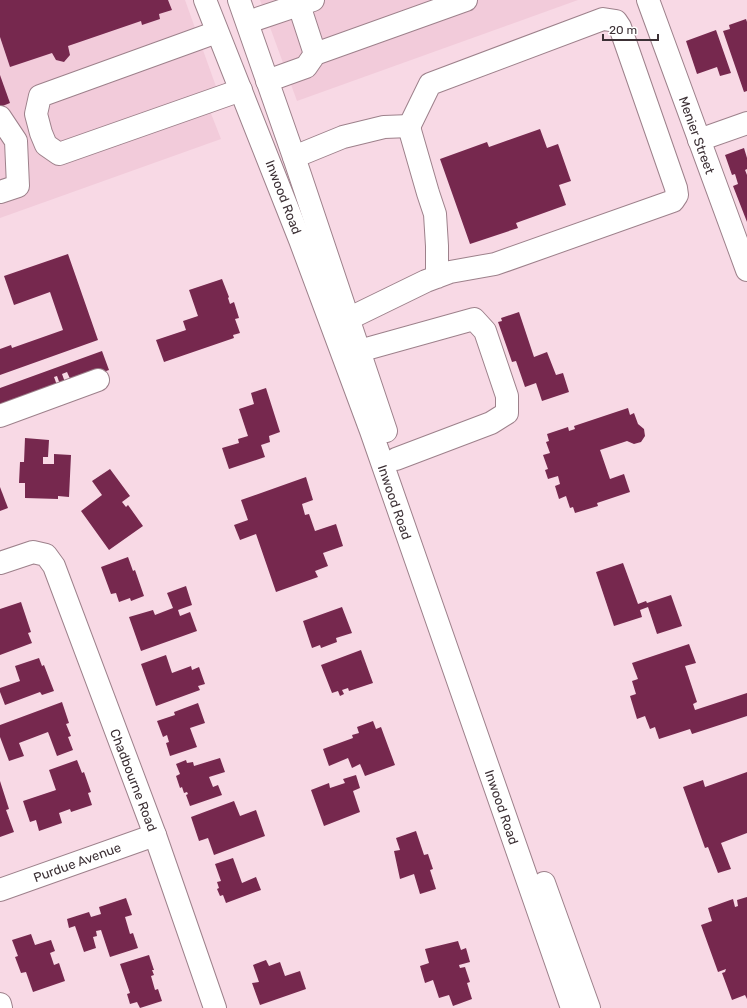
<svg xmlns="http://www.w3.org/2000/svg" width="747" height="1008" font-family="Rubik,sans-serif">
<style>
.built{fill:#f2cbda}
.building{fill:#76284e}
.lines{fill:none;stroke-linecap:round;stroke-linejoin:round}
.minor-casing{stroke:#9d818b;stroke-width:24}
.major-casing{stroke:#9d818b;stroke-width:24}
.minor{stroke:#fff;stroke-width:22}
.major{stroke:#fff;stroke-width:22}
.labels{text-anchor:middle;stroke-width:4;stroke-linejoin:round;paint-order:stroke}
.street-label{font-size:13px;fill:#3c3035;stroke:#fff}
</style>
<rect width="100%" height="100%" fill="#f8d9e5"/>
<g class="built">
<path d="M0 0H185L223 106 210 111 221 139 0 218Z"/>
<path d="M260 0H578L297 101Z"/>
</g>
<g class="building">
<path d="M0 0H168L172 10 159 14 160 19 142 25 141 21 68 46 70 55 64 62 56 60 52 53 10 67 0 37Z"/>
<path d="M746 19 747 22V91L744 92 723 31 730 29 729 25Z"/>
<path d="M716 30 731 73 720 76 717 67 697 74 686 41Z"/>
<path d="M0 75 10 103 0 107Z"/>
<path d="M540 129 547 148 558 144 571 181 559 185 566 205 516 223 518 228 470 244 440 159 487 142 489 147Z"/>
<path d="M744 148 747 158V169L745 170 747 175V222L733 186 738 184 735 174 732 175 725 155Z"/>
<path d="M68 254 98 340 0 375V349L11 345 12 348 63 330 50 292 14 305 4 276Z"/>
<path d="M222 279 229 297 228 298 230 304 234 302 239 318 235 319 240 333 233 335 234 338 164 362 156 340 186 330 183 321 198 316 189 290Z"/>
<path d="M519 312 534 357 547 352 556 375 563 373 569 392 542 401 536 383 525 387 516 361 512 362 498 322 502 321 501 318Z"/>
<path d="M102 351 109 370 72 383 67 372 62 374 66 385 61 387 57 376 54 377 58 388 0 409V388Z"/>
<path d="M266 388 280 432 269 436 270 442 261 445 265 457 229 469 222 448 239 443 238 439 248 436 239 409 254 404 251 393Z"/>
<path d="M628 408 630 415 634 413 638 424 644 429 645 436 641 442 634 444 627 441 600 450 610 479 624 474 630 492 597 503 598 506 575 513 573 507 570 508 566 496 559 499 555 486 560 484 558 476 548 479 545 470 548 469 543 455 550 453 546 442 549 441 547 434 568 427 569 431 575 429 574 426Z"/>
<path d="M25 438 49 440 48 457H43V464H54V454L71 455 69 497 58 496V499L25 498V483H19L20 462H24Z"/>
<path d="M110 469 130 496 122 502 126 507 128 505 143 526 109 550 81 511 102 495 92 481Z"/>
<path d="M306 477 313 500 302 504 305 515 309 514 315 531 336 524 343 546 323 553 328 566 315 571 318 577 276 592 256 534 240 540 234 525 248 520 241 500Z"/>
<path d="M0 487 8 508 0 511Z"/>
<path d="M128 557 133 571 135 570 144 596 131 601 130 598 119 602 116 593 111 594 101 567Z"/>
<path d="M623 563 638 604 646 601 647 603 671 595 682 626 657 634 648 607 640 610 642 617 614 626 596 572Z"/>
<path d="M186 586 192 605 178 610 180 616 190 612 197 631 141 651 129 617 153 610 155 615 173 608 167 593Z"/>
<path d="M21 602 31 632 28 633 32 643 0 655V609Z"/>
<path d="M342 607 352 633 336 638 337 642 321 648 320 645 312 648 303 621Z"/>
<path d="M689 644 696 663 685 666 697 702 693 704 695 710 747 693V716L692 734 690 729 659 739 655 727 650 729 645 716 637 719 630 696 636 694 632 681 638 679 632 663Z"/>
<path d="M361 650 373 683 349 691 348 688 342 690 344 694 340 696 338 691 332 693 321 665Z"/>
<path d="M166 655 172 673 191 666 192 670 199 667 205 684 198 686 200 690 156 706 141 664Z"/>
<path d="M39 658 42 666 44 665 54 691 42 695 40 692 5 705 0 692V688L20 681 15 666Z"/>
<path d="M62 702 69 723 66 724 71 736 68 737 73 750 57 756 48 732 19 743 24 756 9 761 0 737V725Z"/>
<path d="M198 703 205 723 190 728 197 747 170 756 166 743 169 742 167 735 163 737 157 721 175 715 174 712Z"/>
<path d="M373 721 376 729 381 727 395 765 365 776 360 764 352 768 348 758 329 766 323 749 353 738 352 735 359 733 357 727Z"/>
<path d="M220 758 225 772 209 777 213 787 218 785 222 795 190 806 186 795 188 794 187 792 184 793 182 787 180 788 176 776 180 774 176 764 186 760 187 763 193 762 194 766Z"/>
<path d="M77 760 82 773 84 772 91 792 88 793 92 805 71 812 70 809 59 813 62 823 39 831 36 820 30 822 23 801 56 790 49 770Z"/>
<path d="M747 772V833L721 843 731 869 718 873 708 847 705 848 683 787 703 780 705 787Z"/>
<path d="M356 775 360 788 353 791 360 812 324 826 311 790 329 783 330 788 345 783 343 779Z"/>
<path d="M0 781 9 809 6 810 14 832 0 837Z"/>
<path d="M234 801 240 816 256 810 265 836 214 855 208 838 199 841 191 817Z"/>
<path d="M416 831 424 855 428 854 433 869 430 870 436 889 420 894 414 874 400 879 394 851 400 850 396 838Z"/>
<path d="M233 858 242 883 256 877 261 890 226 903 223 895 220 896 217 889 219 888 217 882 221 881 215 864Z"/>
<path d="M747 897V999L745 995 732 1000 722 973 725 972 726 969 718 972 701 925 712 921 708 908 733 899 735 907 738 906 737 900Z"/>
<path d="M126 898 132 915 125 917 130 934 133 933 138 948 110 957 101 930 96 931 97 936 93 937 96 948 84 952 75 926 69 928 67 919 89 912 91 917 101 914 99 907Z"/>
<path d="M31 934 35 945 51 940 55 951 50 953 54 965 59 963 65 981 33 992 26 972 21 973 15 957 18 956 12 940Z"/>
<path d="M458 941 461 950 466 948 470 962 459 965 460 968 465 967 470 982 467 983 472 999 453 1006 449 995 439 998 433 980 425 983 420 966 429 963 425 949Z"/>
<path d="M149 955 154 970H152L154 975 151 976 155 990 158 989 162 1001 140 1008 137 1002 130 1004 127 994 130 993 120 964Z"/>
<path d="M266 960 269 966 280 962 285 976 300 971 306 989 260 1005 252 983 259 982 253 965Z"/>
</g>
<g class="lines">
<g class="minor-casing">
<g id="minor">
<path d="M648 0 747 270"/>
<path d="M299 5 315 54"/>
<path d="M248 22 313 0"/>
<path d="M217 32 40 96 36 114 41 133 46 145 59 154 241 90"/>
<path d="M267 81 306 67 315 54 466 0"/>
<path d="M0 117 16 141 18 186 0 192"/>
<path d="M699 140 747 123"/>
<path d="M294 157 343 137 384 127 410 126"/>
<path d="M332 324 348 319 426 281 450 272 495 264 673 201 677 195 676 188 620 27 616 21 603 19 430 84 409 127 428 193 435 214 437 246V277"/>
<path d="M359 351 474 319 485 331 507 396V413L491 423 396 459"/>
<path d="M0 416 98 380"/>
<path d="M0 563 33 552 46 555 54 566 155 835 215 1008"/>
<path d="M0 890 155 835"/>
<path d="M0 1004 1 1008"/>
</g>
</g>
<g class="major-casing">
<g id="major">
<path d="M205 0 300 240 371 431 572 1008"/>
<path d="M239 0 294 157 386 431"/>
<path d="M544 883 589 1008"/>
</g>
</g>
<use href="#minor" class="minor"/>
<use href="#major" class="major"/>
</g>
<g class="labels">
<g class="street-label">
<text transform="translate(697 135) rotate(70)" y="5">Menier Street</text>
<text transform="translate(284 197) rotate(69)" y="5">Inwood Road</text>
<text transform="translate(395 502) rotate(71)" y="5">Inwood Road</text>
<text transform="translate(134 780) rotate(69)" y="5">Chadbourne Road</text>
<text transform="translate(502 807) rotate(71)" y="5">Inwood Road</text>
<text transform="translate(77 862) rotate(-20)" y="5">Purdue Avenue</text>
</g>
</g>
<path d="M603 34v6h55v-6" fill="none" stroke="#3c3035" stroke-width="2"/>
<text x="609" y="34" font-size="12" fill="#3c3035" stroke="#ffffff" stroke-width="3" paint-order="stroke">20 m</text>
</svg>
